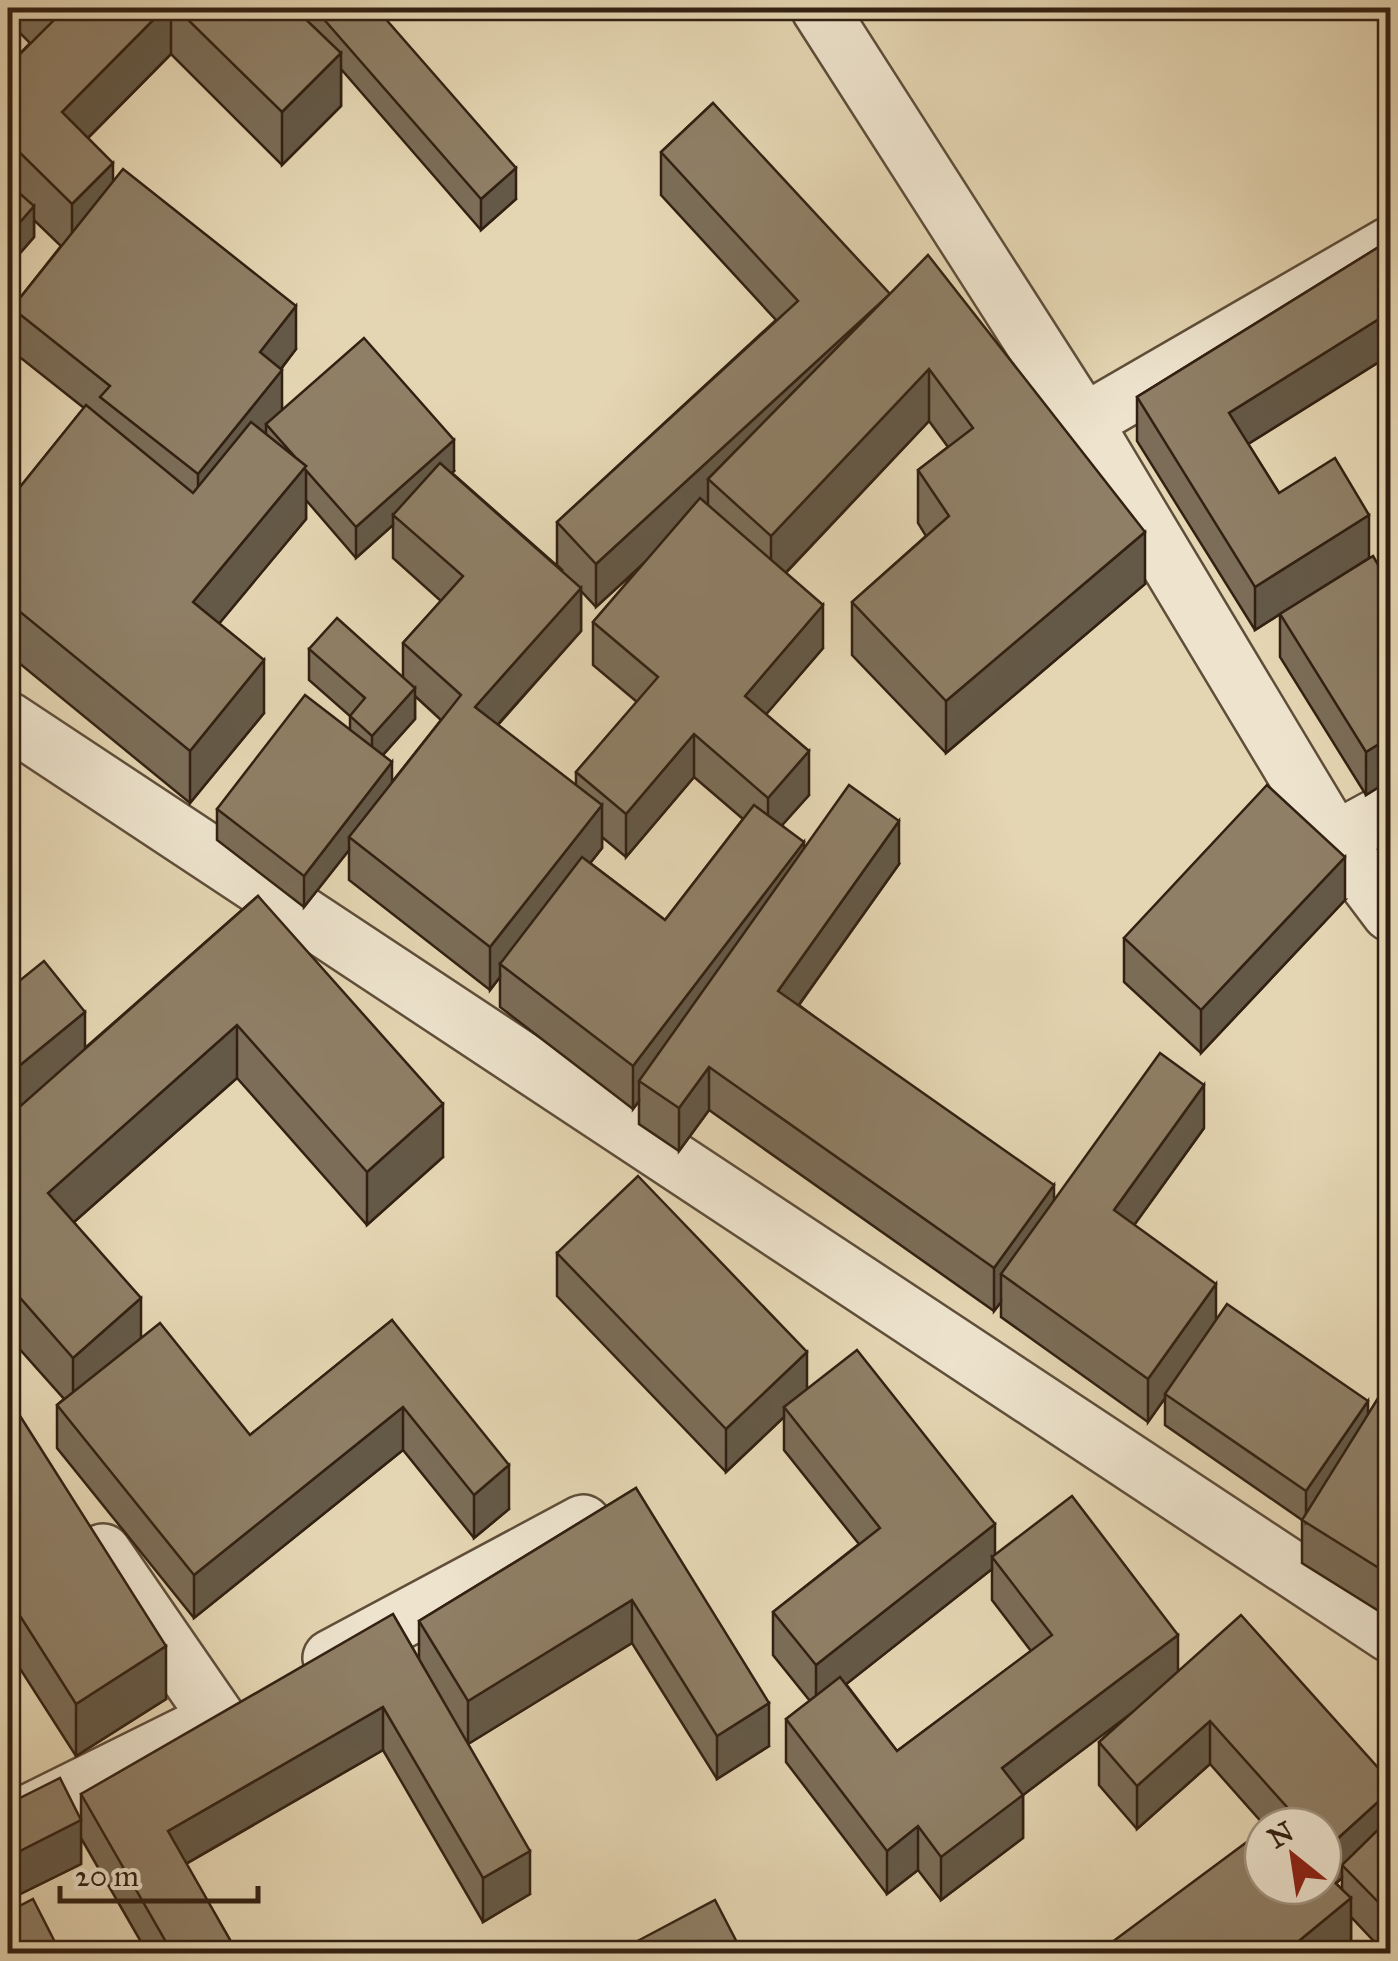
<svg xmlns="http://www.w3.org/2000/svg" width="1398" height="1961" font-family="'IM FELL Great Primer',serif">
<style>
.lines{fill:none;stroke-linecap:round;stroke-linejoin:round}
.minor-casing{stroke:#5f4e3a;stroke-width:60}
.minor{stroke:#eee4ce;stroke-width:55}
.wall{fill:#7b6d58;stroke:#322012;stroke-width:2.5;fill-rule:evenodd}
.shaded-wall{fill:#645947;stroke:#322012;stroke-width:2.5}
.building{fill:#8f7f66;stroke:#322012;stroke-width:2.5}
</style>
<rect width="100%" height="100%" fill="#e5d6b3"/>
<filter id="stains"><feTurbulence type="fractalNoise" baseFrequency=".002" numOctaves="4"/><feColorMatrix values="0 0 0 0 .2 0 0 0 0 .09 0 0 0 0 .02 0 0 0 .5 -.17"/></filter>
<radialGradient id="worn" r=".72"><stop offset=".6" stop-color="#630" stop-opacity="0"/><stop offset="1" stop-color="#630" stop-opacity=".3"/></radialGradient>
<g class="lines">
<g class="minor-casing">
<g id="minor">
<path d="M819 8 1084 422"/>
<path d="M8 720 1390 1634"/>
<path d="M1390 810 1335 840 1390 913"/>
<path d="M1335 840 1084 422 1390 245"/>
<path d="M331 1658 583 1523"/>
<path d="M8 1823 218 1719 103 1552"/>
</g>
</g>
<use href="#minor" class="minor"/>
</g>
<g class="wall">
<path d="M8 8H376L516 199 481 230 341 69V106L282 165 171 54 88 138 113 182 296 349 281 369 282 410 454 471 452 473 563 571 557 565V522L776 320 661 195V152L713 103 1145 584 946 753 852 655V602L926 536 918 523V470L948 447 929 421 786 573 823 648 766 714 809 795 782 825 804 849 899 864 799 1005 1054 1201 1204 1128 1134 1225 1216 1319 1368 1415 1390 1379V1618L1302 1563V1520L1165 1425V1398L1148 1422 1001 1317V1302L994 1311 709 1110 679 1151 639 1124V1101L633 1109 500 1007V977L490 990 349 880V850L304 907 217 840V809L350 730V716L309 680V649L403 678V643L441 601 393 558V525L356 558 306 500V519L219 623 264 713 190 803 8 654V502L84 408 12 351V308L61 246 34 220V237L8 267V66L30 43 8 21ZM641 566 593 622V665L637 702 576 772V786L498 725 581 631V591L596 607ZM415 696 441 720 392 782 383 755 415 719ZM694 777 743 819 665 920 590 863 602 848V837L626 857Z"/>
<path d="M1390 240V355L1248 444 1279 493 1369 558 1390 585V780L1366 795 1280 657V614L1255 630 1137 441V397Z"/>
<path d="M258 896 443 1157 367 1225 237 1078 74 1222 141 1338 250 1435 392 1320 509 1509 474 1538 403 1450 194 1618 57 1448V1405L64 1399 8 1336V990L85 1048Z"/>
<path d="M1345 900 1201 1053 1124 982V938Z"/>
<path d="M557 1253 807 1389 995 1555 1178 1671 1390 1781V1954H1386L1351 1917V1950L1347 1954H1096L1323 1886V1826H1265L1210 1764 1137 1829 1099 1785V1742L1132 1712 1023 1795V1838L941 1900 918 1870 887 1894 786 1762V1719L810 1701 773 1655V1612L859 1544 784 1450V1417L726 1472 557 1296ZM992 1569V1600L1031 1651 897 1751 846 1684ZM1342 1878V1890L1336 1883Z"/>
<path d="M8 1397 166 1699 76 1756 8 1650Z"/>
<path d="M636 1488 769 1746 717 1779 632 1643 468 1744 530 1894 483 1922 383 1750 186 1864 238 1954H148L81 1838V1864L8 1900V1804L81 1819V1794L419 1659V1621Z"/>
</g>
<g class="shaded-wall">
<path d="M165 8H171V54L62 164V112Z"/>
<path d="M341 53V106L282 165V112Z"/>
<path d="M113 163V216L72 257V204Z"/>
<path d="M516 168V199L481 230V199Z"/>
<path d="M34 206V237L8 267V236Z"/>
<path d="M890 294 708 479V504L596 607V564Z"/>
<path d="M296 306V349L260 396V352Z"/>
<path d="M1390 312V355L1229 456V413Z"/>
<path d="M929 369V421L771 588V536Z"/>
<path d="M282 370V413L266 424V433L198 518V474Z"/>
<path d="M454 440V471L399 520 393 515V525L356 558V527Z"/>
<path d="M306 466V519L193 655V602Z"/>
<path d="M1369 515V558L1255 630V587Z"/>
<path d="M1145 532V584L946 753V701Z"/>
<path d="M581 588V631L475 750V707Z"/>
<path d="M823 605V648L745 739V696Z"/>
<path d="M264 660V713L190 803V751Z"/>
<path d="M415 688V719L372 767V736Z"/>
<path d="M694 734V777L626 857V814Z"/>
<path d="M1390 737V780L1366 795V752Z"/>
<path d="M809 751V795L768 841V798Z"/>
<path d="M392 762V793L349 837V850L304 907V876Z"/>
<path d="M602 805V848L507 969 500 964V977L490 990V947Z"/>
<path d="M899 821V864L778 1034V991Z"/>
<path d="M804 842V885L639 1081V1101L633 1109V1066Z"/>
<path d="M1345 857V900L1201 1053V1010Z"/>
<path d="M85 1012V1064L8 1127V1075Z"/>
<path d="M237 1025V1078L48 1245V1193Z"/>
<path d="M709 1067V1110L679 1151V1108Z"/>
<path d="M1204 1085V1128L1114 1253V1210Z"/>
<path d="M443 1104V1157L367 1225V1172Z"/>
<path d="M1054 1185V1229L1001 1274V1302L994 1311V1268Z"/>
<path d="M1216 1284V1327L1165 1394V1398L1148 1422V1379Z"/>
<path d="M141 1298V1350L73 1410V1358Z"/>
<path d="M807 1352V1395L784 1407V1417L726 1472V1429Z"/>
<path d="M1368 1401V1432L1306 1522V1491Z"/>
<path d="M403 1407V1450L194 1618V1575Z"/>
<path d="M509 1465V1509L474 1538V1495Z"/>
<path d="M995 1524V1560L992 1557V1569L816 1708V1665Z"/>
<path d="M632 1600V1643L468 1744V1701Z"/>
<path d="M1178 1635V1678L1023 1795V1838L941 1900V1857L1002 1768Z"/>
<path d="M166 1646V1699L76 1756V1704Z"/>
<path d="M769 1703V1746L717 1779V1736Z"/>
<path d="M383 1707V1750L168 1874V1831Z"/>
<path d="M1210 1721V1764L1137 1829V1786Z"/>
<path d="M1390 1791V1834L1342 1865V1878L1325 1893V1850Z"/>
<path d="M81 1820V1864L8 1900V1857Z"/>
<path d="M918 1826V1870L887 1894V1851Z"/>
<path d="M530 1851V1894L483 1922V1878Z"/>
<path d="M1351 1898V1950L1347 1954H1283Z"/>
</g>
<g class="building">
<path d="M47 8H165L62 112 113 163 72 204 8 141V66L57 17Z"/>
<path d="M176 8H294L341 53 282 112Z"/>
<path d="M314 8H376L516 168 481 199Z"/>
<path d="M713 103 890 294 596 564 557 522 798 301 661 152Z"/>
<path d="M123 169 296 306 260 352 282 370 198 474 100 397 110 386 12 308Z"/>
<path d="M8 183 34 206 8 236Z"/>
<path d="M1390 240V312L1229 413 1279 493 1335 458 1369 515 1255 587 1137 397Z"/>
<path d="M928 255 1145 532 946 701 852 602 949 516 918 470 973 428 929 369 771 536 708 479Z"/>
<path d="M364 338 454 440 356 527 304 468 306 466 296 458 266 424Z"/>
<path d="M86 405 193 493 251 422 306 466 193 602 264 660 190 751 8 602V502Z"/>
<path d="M440 463 581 588 475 707 602 805 490 947 349 837 461 695 403 643 463 576 393 515Z"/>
<path d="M700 498 823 605 745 696 809 751 768 798 694 734 626 814 576 772 658 677 593 622Z"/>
<path d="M1373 556 1390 585V737L1366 752 1280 614Z"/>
<path d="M337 618 415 688 372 736 350 716 365 698 309 649Z"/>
<path d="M305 695 392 762 304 876 217 809Z"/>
<path d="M849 785 899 821 778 991 1054 1185 994 1268 709 1067 679 1108 639 1081Z"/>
<path d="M1267 785 1345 857 1201 1010 1124 938Z"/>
<path d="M754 805 804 842 633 1066 500 964 582 857 665 920Z"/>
<path d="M258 896 443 1104 367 1172 237 1025 48 1193 141 1298 73 1358 8 1284V1117Z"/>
<path d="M44 961 85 1012 8 1075V990Z"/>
<path d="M1160 1053 1204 1085 1114 1210 1216 1284 1148 1379 1001 1274Z"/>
<path d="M638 1176 807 1352 726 1429 557 1253Z"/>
<path d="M1227 1304 1368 1401 1306 1491 1165 1394Z"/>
<path d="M392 1320 509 1465 474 1495 403 1407 194 1575 57 1405 160 1323 250 1435Z"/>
<path d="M857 1350 995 1524 816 1665 773 1612 880 1528 784 1407Z"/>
<path d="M1390 1379V1575L1302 1520Z"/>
<path d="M8 1397 166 1646 76 1704 8 1597Z"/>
<path d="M636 1488 769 1703 717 1736 632 1600 468 1701 419 1621Z"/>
<path d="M1072 1496 1178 1635 1002 1768 1023 1795 941 1857 918 1826 887 1851 786 1719 840 1677 897 1751 1052 1635 992 1557Z"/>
<path d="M393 1614 530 1851 483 1878 383 1707 168 1831 238 1954H173L81 1794Z"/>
<path d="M1241 1615 1390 1781V1791L1325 1850 1323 1847V1826H1304L1210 1721 1137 1786 1099 1742Z"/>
<path d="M60 1778 81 1820 8 1857V1804Z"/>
<path d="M1390 1818V1914L1342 1865Z"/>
<path d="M1263 1830V1886H1323V1871L1351 1898 1283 1954H1096Z"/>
<path d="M33 1899 61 1954H8V1912Z"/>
<path d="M715 1900 743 1954H613Z"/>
</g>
<rect width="1398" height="1961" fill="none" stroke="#e5d6b3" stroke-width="40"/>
<rect x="10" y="10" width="1378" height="1941" fill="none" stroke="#322012" stroke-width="5"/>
<rect x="20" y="20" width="1358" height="1921" fill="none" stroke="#322012" stroke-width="2.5"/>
<g transform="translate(1293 1856) rotate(330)"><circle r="48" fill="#eee4ce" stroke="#a39683" stroke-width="2.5"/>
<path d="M0-8L18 38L0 25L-18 38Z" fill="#8f2418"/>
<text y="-15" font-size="28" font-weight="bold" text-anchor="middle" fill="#322012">N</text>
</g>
<path d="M60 1886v15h198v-15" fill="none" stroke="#322012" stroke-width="5"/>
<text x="75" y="1886" font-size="30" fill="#322012" stroke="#eee4ce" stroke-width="8" paint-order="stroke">20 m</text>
<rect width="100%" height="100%" filter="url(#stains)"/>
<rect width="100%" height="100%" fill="url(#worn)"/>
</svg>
